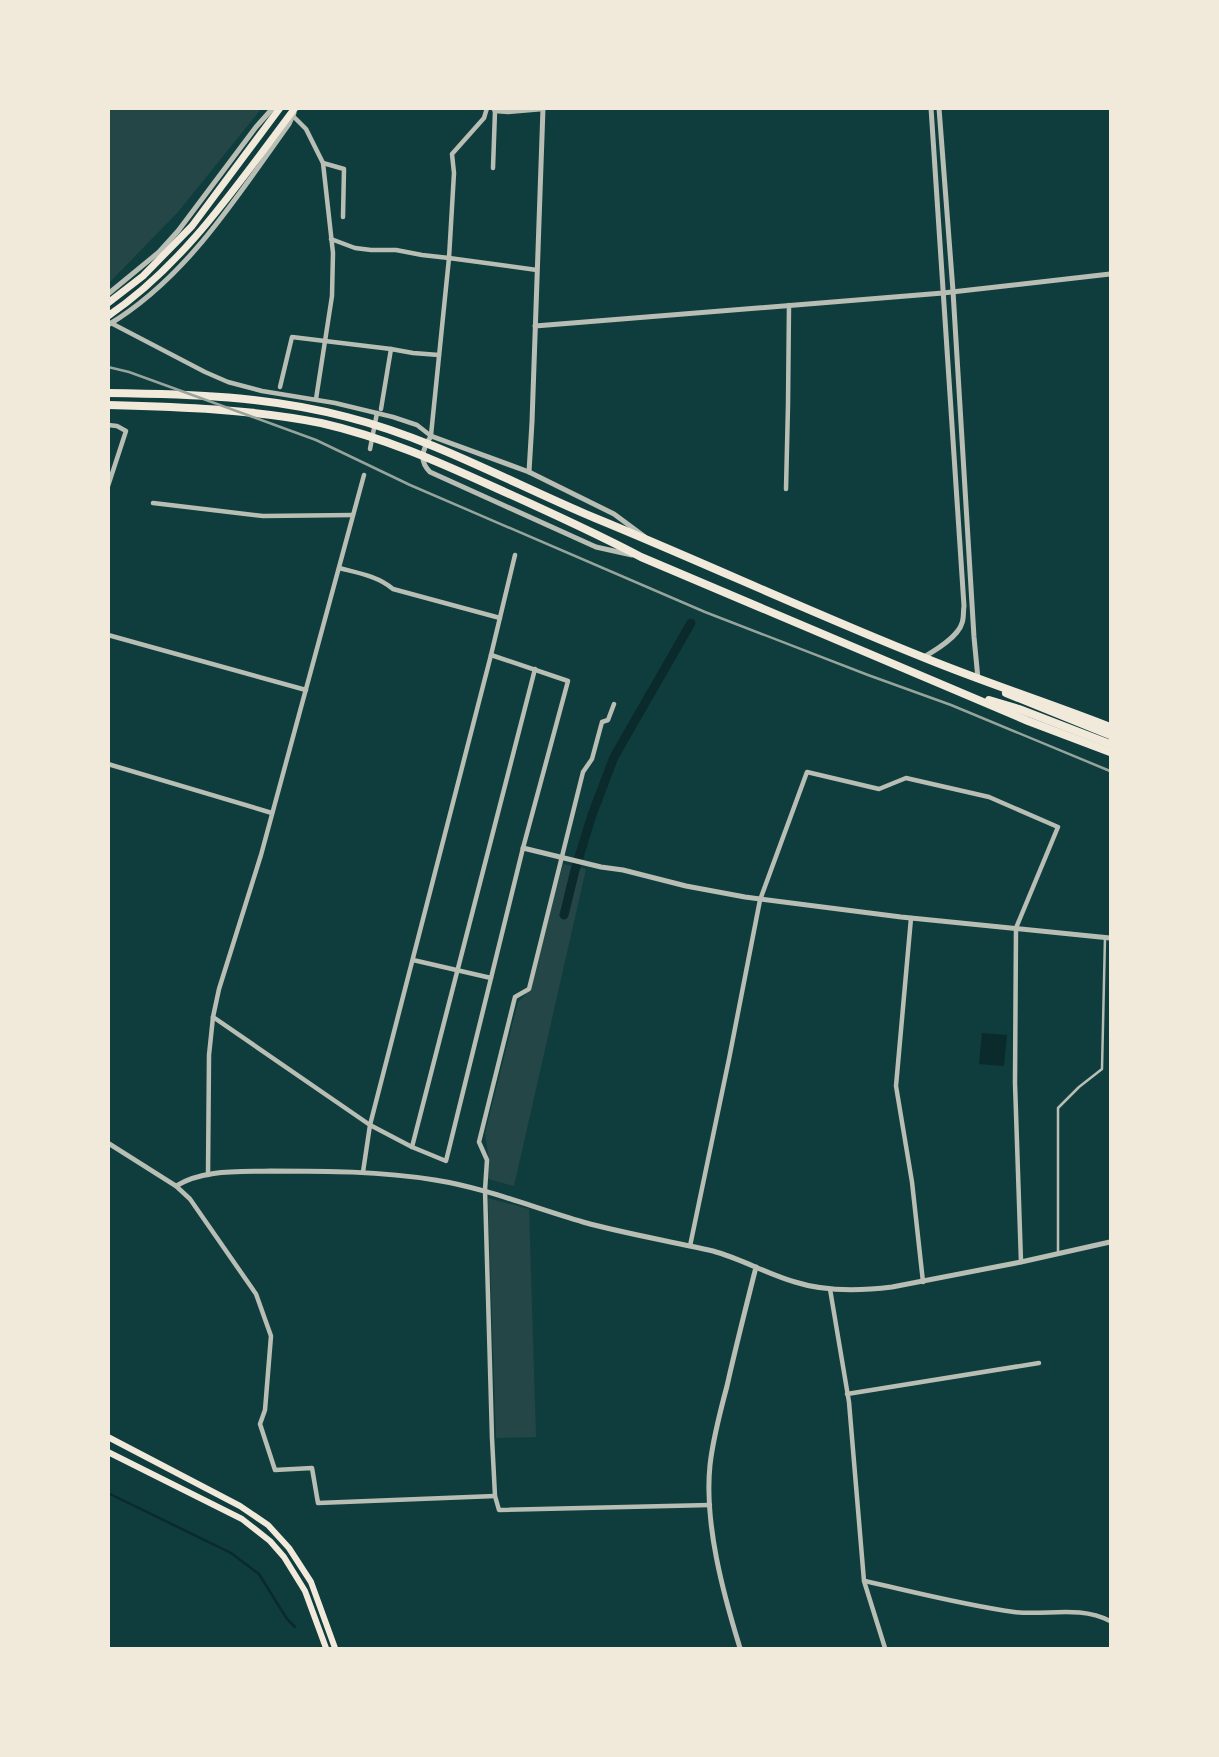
<svg xmlns="http://www.w3.org/2000/svg" width="1219" height="1757" font-family="'Golos Text',sans-serif">
<style>
.green{fill:#244646}
.water{fill:#0a2a2b}
.lines{fill:none;stroke-linecap:round;stroke-linejoin:round}
.stream{stroke:#0a2a2b;stroke-width:2.5}
.canal{stroke:#0a2a2b;stroke-width:9}
.service{stroke:#b8beb3;stroke-width:2.5}
.minor{stroke:#b8beb3;stroke-width:4.5}
.tertiary{stroke:#b8beb3;stroke-width:5}
.secondary{stroke:#f1e9da;stroke-width:6}
.primary{stroke:#f1e9da;stroke-width:7}
.trunk{stroke:#f1e9da;stroke-width:8}
.rail{stroke:#97a49c;stroke-width:2.5}
</style>
<rect width="100%" height="100%" fill="#0f3d3e"/>
<g class="green">
<path d="M109 108 261 109 178 212 109 283Z"/>
<path d="M563 864 586 869 514 1186 488 1179 489 1160 485 1133 518 1002 530 990Z"/>
<path d="M488 1198 529 1209 536 1437 496 1438Z"/>
</g>
<path class="water" d="M982 1033 1007 1035 1004 1066 979 1064Z"/>
<g class="lines">
<path class="stream" d="M108 1493 231 1553 259 1574 287 1619 295 1627"/>
<path class="canal" d="M564 915 575 870 592 815 614 757 691 623"/>
<path class="service" d="M1058 1253V1108L1079 1087 1102 1069 1105 937"/>
<g class="minor">
<path d="M493 108 495 111 508 112 543 109"/>
<path d="M293 116 306 129 323 163 333 253 332 296 316 399"/>
<path d="M323 163 344 169 343 217"/>
<path d="M493 168 495 111"/>
<path d="M331 239 355 248 371 250H396L422 255 449 258 454 173 452 154 484 118 487 108"/>
<path d="M111 323 205 372 228 382 262 391 335 403 393 417 417 425 431 436"/>
<path d="M280 387 292 337 391 349 413 353 439 355"/>
<path d="M381 409 391 349"/>
<path d="M108 425 117 426 126 431 108 486"/>
<path d="M431 435 449 258 537 270"/>
<path d="M370 449 377 413"/>
<path d="M786 489 788 405 789 305"/>
<path d="M153 503 263 516 353 515"/>
<path d="M339 568C358 573 378 576 393 589L500 618"/>
<path d="M108 635 306 690"/>
<path d="M614 704 608 720 602 722 592 759 583 772 529 989 515 997 479 1142 487 1160 485 1190 492 1438 495 1496 499 1510 710 1505"/>
<path d="M108 764 272 813"/>
<path d="M911 918 896 1086 912 1182 923 1282"/>
<path d="M413 960 491 978"/>
<path d="M213 1017 370 1125 412 1147 446 1161 523 848 568 681 491 655"/>
<path d="M412 1147 535 669"/>
<path d="M363 1172 370 1125 491 655 515 555"/>
<path d="M208 1175 209 1055 213 1017 219 989 261 855 364 475"/>
<path d="M176 1186 190 1199 256 1294 271 1336 265 1410 260 1424 275 1470 312 1468 318 1503 495 1496"/>
<path d="M690 1246 729 1059 760 900 807 772 879 789 906 778 989 797 1058 827 1016 928 1015 1083 1021 1262"/>
<path d="M830 1289 849 1402 864 1581 885 1648"/>
<path d="M847 1394 1039 1363"/>
<path d="M865 1581C914 1592 964 1605 1014 1612 1046 1616 1079 1605 1110 1621"/>
</g>
<g class="tertiary">
<path d="M939 108 953 291 974 637 978 679"/>
<path d="M108 294 159 252 178 231 256 127 273 108"/>
<path d="M108 325C187 278 237 196 289 124L294 113"/>
<path d="M535 326 943 293 1110 274"/>
<path d="M529 472 532 422 543 108"/>
<path d="M632 555 596 547 430 472C418 460 423 449 431 436L529 472 614 514 645 537"/>
<path d="M924 657C936 650 958 637 962 623 964 618 963 612 964 606L931 108"/>
<path d="M523 848 601 867 623 870 686 886 745 897 901 917 1110 938"/>
<path d="M108 1143 176 1186C203 1169 240 1172 270 1171 325 1171 380 1171 435 1180 486 1188 534 1208 583 1222 626 1234 670 1241 713 1251 742 1259 767 1274 795 1282 826 1292 860 1291 892 1287L1021 1262 1110 1242"/>
<path d="M740 1648C723 1593 704 1523 710 1465 713 1438 720 1412 727 1386 736 1346 746 1307 756 1267"/>
</g>
<g class="secondary">
<path d="M108 1437 240 1506 268 1525 289 1548 311 1582 335 1648"/>
<path d="M108 1452 242 1519 270 1541 284 1557 305 1591 326 1648"/>
</g>
<g class="primary">
<path d="M108 303 143 276 192 226 280 108"/>
<path d="M108 316C186 263 239 182 295 108"/>
</g>
<g class="trunk">
<path d="M108 393C191 394 267 396 347 417 434 439 513 484 595 518 705 563 814 614 925 658 986 683 1049 703 1110 727"/>
<path d="M108 405C180 407 251 409 321 423 383 437 439 462 496 488 545 510 594 532 641 557L1028 721 1110 752"/>
<path d="M1006 693 1110 735"/>
<path d="M989 700 1019 709 1110 744"/>
</g>
<path class="rail" d="M108 367 129 372 316 440 410 485 705 612 868 675 951 705 1110 771"/>
</g>
<rect width="1219" height="1757" fill="none" stroke="#f1e9da" stroke-width="220"/>
</svg>
